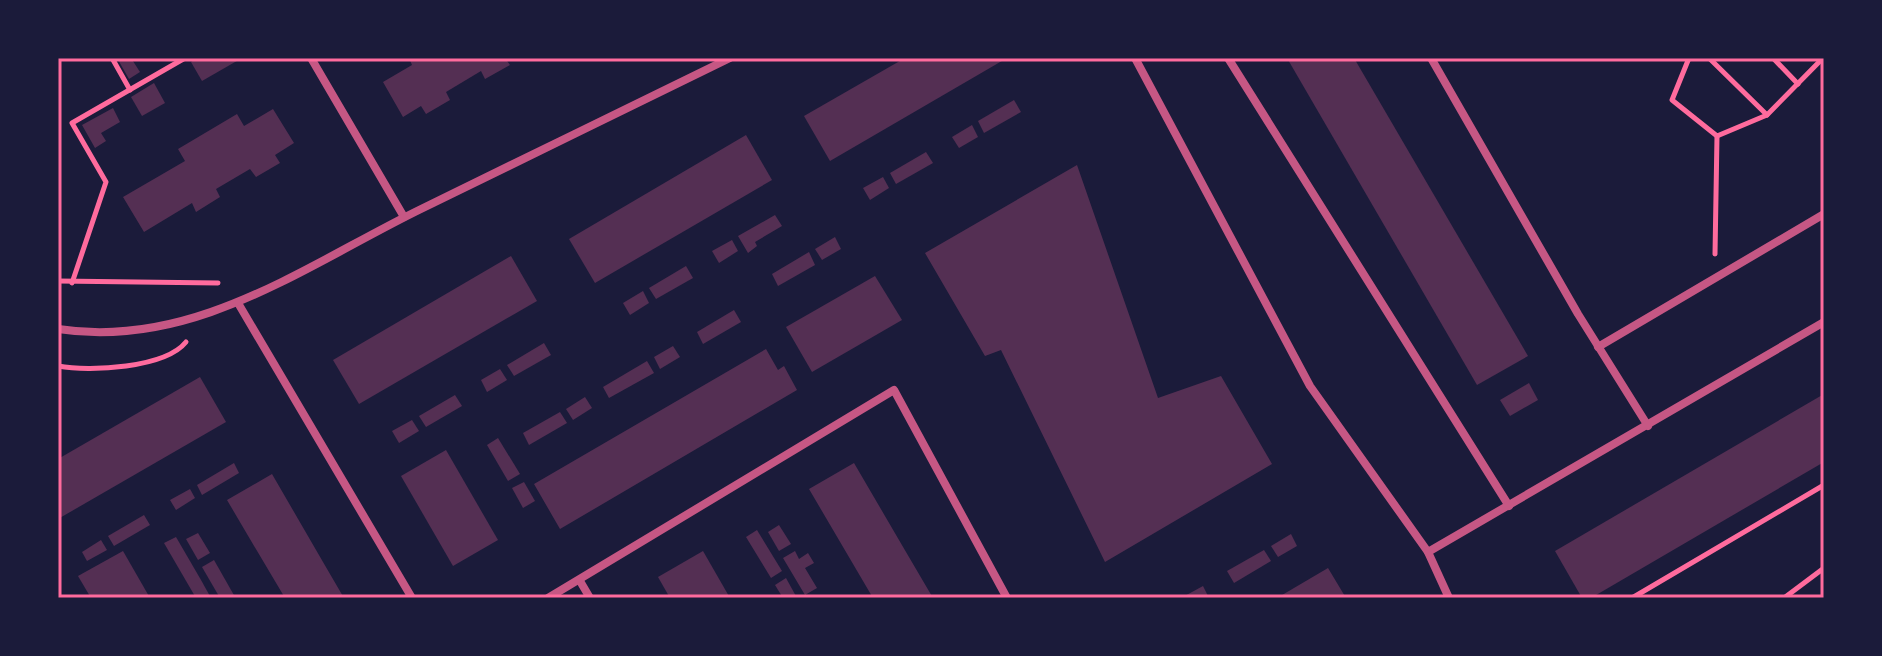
<svg xmlns="http://www.w3.org/2000/svg" width="1882" height="656" font-family="Overpass,sans-serif">
<style>
.building{fill:#542f53}
.lines{fill:none;stroke-linecap:round;stroke-linejoin:round}
.path{stroke:#ff6b9d;stroke-width:5}
.minor{stroke:#c65784;stroke-width:8}
.neatline{fill:none;stroke:#ff6b9d;stroke-width:3}
</style>
<rect width="100%" height="100%" fill="#1b1b3a"/>
<g class="building">
<path d="M117 58H131L140 72 129 79Z"/>
<path d="M197 58H242L202 81 191 62Z"/>
<path d="M409 58H505L510 65 485 79 481 71 446 92 450 100 426 114 421 106 403 117 383 82 412 65Z"/>
<path d="M905 58H1007L830 161 804 116Z"/>
<path d="M1287 58H1354L1528 356 1477 385Z"/>
<path d="M154 83 165 103 142 116 131 97Z"/>
<path d="M1014 100 1021 112 984 133 978 121Z"/>
<path d="M113 108 120 122 101 133 106 141 95 148 82 125Z"/>
<path d="M273 109 294 143 275 155 280 163 256 177 250 169 216 189 220 197 196 212 192 203 144 232 123 197 185 161 178 149 237 114 244 126Z"/>
<path d="M972 125 978 137 959 148 952 137Z"/>
<path d="M746 135 772 180 595 283 569 239Z"/>
<path d="M926 152 933 163 896 184 890 173Z"/>
<path d="M1077 165 1158 398 1221 376 1272 464 1105 562 1001 350 985 356 925 253Z"/>
<path d="M883 177 889 188 870 200 863 188Z"/>
<path d="M775 215 782 226 755 242 757 246 748 253 738 236Z"/>
<path d="M835 237 841 249 822 260 815 249Z"/>
<path d="M732 240 738 251 719 263 712 251Z"/>
<path d="M809 252 815 265 778 286 772 274Z"/>
<path d="M511 256 537 301 359 404 333 360Z"/>
<path d="M686 266 693 278 656 299 649 288Z"/>
<path d="M875 276 902 320 812 372 786 327Z"/>
<path d="M643 291 649 303 630 315 623 303Z"/>
<path d="M734 310 741 322 703 344 697 332Z"/>
<path d="M544 343 551 355 514 376 507 365Z"/>
<path d="M673 346 680 357 660 369 654 357Z"/>
<path d="M766 349 778 370 784 366 797 390 560 529 534 484Z"/>
<path d="M647 361 654 373 609 398 603 387Z"/>
<path d="M500 369 507 380 487 392 481 380Z"/>
<path d="M200 377 226 422 58 519V459Z"/>
<path d="M1529 383 1538 400 1510 416 1500 400Z"/>
<path d="M1824 394V462L1591 598H1582L1555 551Z"/>
<path d="M455 395 462 406 426 427 419 416Z"/>
<path d="M585 397 592 408 573 420 566 409Z"/>
<path d="M560 412 567 423 529 445 523 433Z"/>
<path d="M412 420 419 431 399 443 392 431Z"/>
<path d="M498 438 520 474 508 481 487 445Z"/>
<path d="M446 450 498 540 453 566 401 476Z"/>
<path d="M234 463 239 473 202 495 197 485Z"/>
<path d="M854 463 906 552 933 598H873L809 489Z"/>
<path d="M272 474 323 562 344 598H285L247 534 227 500Z"/>
<path d="M524 482 535 501 523 508 512 488Z"/>
<path d="M190 489 195 498 176 510 170 500Z"/>
<path d="M144 515 150 525 114 546 108 536Z"/>
<path d="M779 525 791 544 779 551 768 532Z"/>
<path d="M757 530 782 571 771 578 746 537Z"/>
<path d="M198 533 210 553 198 560 186 539Z"/>
<path d="M1291 534 1297 546 1278 557 1271 546Z"/>
<path d="M176 537 201 580 211 598H196L164 543Z"/>
<path d="M101 540 107 550 87 561 82 552Z"/>
<path d="M1264 550 1271 561 1234 583 1227 571Z"/>
<path d="M123 551 150 598H91L78 576Z"/>
<path d="M703 551 730 598H670L658 577Z"/>
<path d="M795 551 799 559 808 553 814 563 805 568 817 588 805 595 783 558Z"/>
<path d="M214 560 235 597 233 598H220L202 567Z"/>
<path d="M1328 568 1346 598H1277Z"/>
<path d="M786 578 797 598H783L775 585Z"/>
<path d="M1203 586 1209 598H1181Z"/>
</g>
<g class="lines">
<g class="path">
<path d="M112 58 130 90"/>
<path d="M1689 58 1672 100 1717 136 1767 115 1823 58"/>
<path d="M1709 58 1767 115"/>
<path d="M1773 58 1798 84"/>
<path d="M1715 254 1717 136"/>
<path d="M58 281 218 283"/>
<path d="M72 283 106 182 72 123 185 58"/>
<path d="M58 366C90 372 165 368 186 342"/>
<path d="M1632 598 1824 485"/>
<path d="M1784 598 1824 568"/>
</g>
<g class="minor">
<path d="M311 58 404 217"/>
<path d="M1135 58 1310 386 1428 552 1449 598"/>
<path d="M1228 58 1509 506"/>
<path d="M1431 58 1578 314 1648 426"/>
<path d="M238 303 412 598"/>
<path d="M58 329C192 350 305 266 419 210 523 159 626 109 730 58"/>
<path d="M1598 347 1824 214"/>
<path d="M1428 552 1824 322"/>
<path d="M580 581 590 598"/>
<path d="M548 598 894 390 1007 598"/>
</g>
</g>
<rect width="1882" height="656" fill="none" stroke="#1b1b3a" stroke-width="120"/>
<rect x="60" y="60" width="1762" height="536" class="neatline"/>
</svg>
